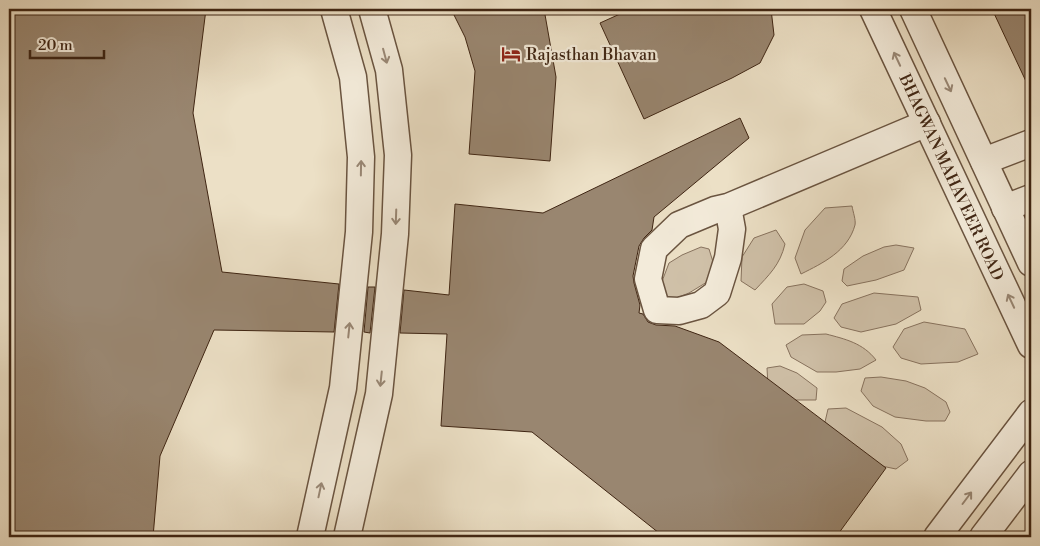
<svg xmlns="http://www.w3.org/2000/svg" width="1040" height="546" font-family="'Libre Bodoni',serif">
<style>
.green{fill:#cfc0a8;stroke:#87725e}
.building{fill:#998670;stroke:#3f2513}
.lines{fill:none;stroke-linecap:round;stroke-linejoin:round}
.minor-casing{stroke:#6a5440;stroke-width:29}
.minor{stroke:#f3ebda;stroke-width:26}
.oneway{stroke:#998876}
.labels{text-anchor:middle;stroke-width:4.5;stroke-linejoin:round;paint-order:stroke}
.poi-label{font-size:16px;fill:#3f2513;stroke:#f3ebda;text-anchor:start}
.street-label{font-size:16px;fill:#3f2513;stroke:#f3ebda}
</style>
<rect width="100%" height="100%" fill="#ece0c6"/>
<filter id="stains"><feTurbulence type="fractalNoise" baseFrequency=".004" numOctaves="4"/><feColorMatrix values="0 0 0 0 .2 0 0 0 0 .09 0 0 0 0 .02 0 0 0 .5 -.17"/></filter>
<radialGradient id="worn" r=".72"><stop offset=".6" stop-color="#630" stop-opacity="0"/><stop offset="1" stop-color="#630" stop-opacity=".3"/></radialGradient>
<g class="green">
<path d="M852 206C853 212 856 220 855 225 848 251 823 263 801 274L795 258 805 230 825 208Z"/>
<path d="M776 230 785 244C780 265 769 275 755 290L741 281 742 257 754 238Z"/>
<path d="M896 245 914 248 904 270 876 280 847 286 842 281 844 269 863 256 884 247Z"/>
<path d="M701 247 709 249 713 262 707 282 689 293 664 303 658 292 669 263 682 255Z"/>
<path d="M804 284 823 291 826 302 820 311 804 324H775L772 304 787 287Z"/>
<path d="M874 293 918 297 921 310 896 324 861 332 841 327 834 318 842 304Z"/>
<path d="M924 322 965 329 978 354 958 362 921 364 901 358 893 347 904 329Z"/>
<path d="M826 334C845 339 863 343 876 360L860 369 836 372H817L791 357 786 345 802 335Z"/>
<path d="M780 366 797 373 817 388 816 400H787L768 386 767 368Z"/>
<path d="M881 377 906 381 925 388 946 402 950 412 945 421H926L895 417 873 406 861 391 865 378Z"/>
<path d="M846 408 882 427 901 444 908 460 896 469 872 464 825 422 828 409Z"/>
</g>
<g class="building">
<path d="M9 9H206L193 113 222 272 339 284 334 332 214 330 160 456 153 537H9Z"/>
<path d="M451 9H544L556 77 550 161 469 154 475 71 465 37Z"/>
<path d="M631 9H771L774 35 760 63 732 78 644 119 600 23Z"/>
<path d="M992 9H1031V92Z"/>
<path d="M740 118 749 138 654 217 652 230 644 238 639 246 633 276 634 283 640 305 639 313 643 314 648 322 656 325 675 326 719 342 886 468 836 537H664L532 432 441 426 447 334 400 333 404 290 449 295 455 204 543 213Z"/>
<path d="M368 287H375L370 333 364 332Z"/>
</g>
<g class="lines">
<g class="minor-casing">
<g id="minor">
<path d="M873 9 1031 345"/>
<path d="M913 9 1031 263"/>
<path d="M984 161 1031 143"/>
<path d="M728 207 715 210 679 225 654 249 648 279 657 310 679 311 701 305 717 293 728 258 732 229 728 207 927 123"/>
<path d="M1005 208 1031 198"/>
<path d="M310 537 343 388 359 232 361 157 353 77 334 9"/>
<path d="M347 537 379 394 395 234 398 155 389 70 372 9"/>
<path d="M937 537 1031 413"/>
<path d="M983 537 1031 474"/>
</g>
</g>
<use href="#minor" class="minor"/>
</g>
<defs><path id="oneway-shaft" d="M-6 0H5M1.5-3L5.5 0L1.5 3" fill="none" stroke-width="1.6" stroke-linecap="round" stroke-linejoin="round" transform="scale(1.25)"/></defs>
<g class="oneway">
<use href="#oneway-shaft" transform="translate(385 56) rotate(75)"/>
<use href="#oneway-shaft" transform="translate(897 59) rotate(-115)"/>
<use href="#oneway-shaft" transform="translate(948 85) rotate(65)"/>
<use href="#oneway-shaft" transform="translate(361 168) rotate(-89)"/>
<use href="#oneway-shaft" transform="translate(396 217) rotate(92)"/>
<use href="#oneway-shaft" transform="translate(1011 301) rotate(-115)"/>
<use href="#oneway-shaft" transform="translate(349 330) rotate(-84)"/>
<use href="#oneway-shaft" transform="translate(381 379) rotate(96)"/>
<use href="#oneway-shaft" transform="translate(320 490) rotate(-78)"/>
<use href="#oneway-shaft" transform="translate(967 498) rotate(-53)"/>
</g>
<defs>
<g id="hotel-bare" transform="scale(1.5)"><path d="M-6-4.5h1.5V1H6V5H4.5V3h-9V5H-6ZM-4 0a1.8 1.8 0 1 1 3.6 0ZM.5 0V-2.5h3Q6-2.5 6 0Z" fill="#8f2418" stroke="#f3ebda" stroke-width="2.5" paint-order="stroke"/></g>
</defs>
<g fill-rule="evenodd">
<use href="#hotel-bare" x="511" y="54"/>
</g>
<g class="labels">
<g class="poi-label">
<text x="526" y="60">Rajasthan Bhavan</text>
</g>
<g class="street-label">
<text transform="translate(952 177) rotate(65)" y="6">BHAGWAN MAHAVEER ROAD</text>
</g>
</g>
<rect width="1040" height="546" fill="none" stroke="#ece0c6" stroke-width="30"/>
<rect x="10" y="10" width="1020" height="526" fill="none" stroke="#3f2513" stroke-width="2.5"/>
<rect x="15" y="15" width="1010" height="516" fill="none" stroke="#3f2513"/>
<path d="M30 50v8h74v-8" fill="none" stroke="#3f2513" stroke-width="2.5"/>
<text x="38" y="50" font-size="15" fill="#3f2513" stroke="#f3ebda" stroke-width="4" paint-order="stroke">20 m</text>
<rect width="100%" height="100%" filter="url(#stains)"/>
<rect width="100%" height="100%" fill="url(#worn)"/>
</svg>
